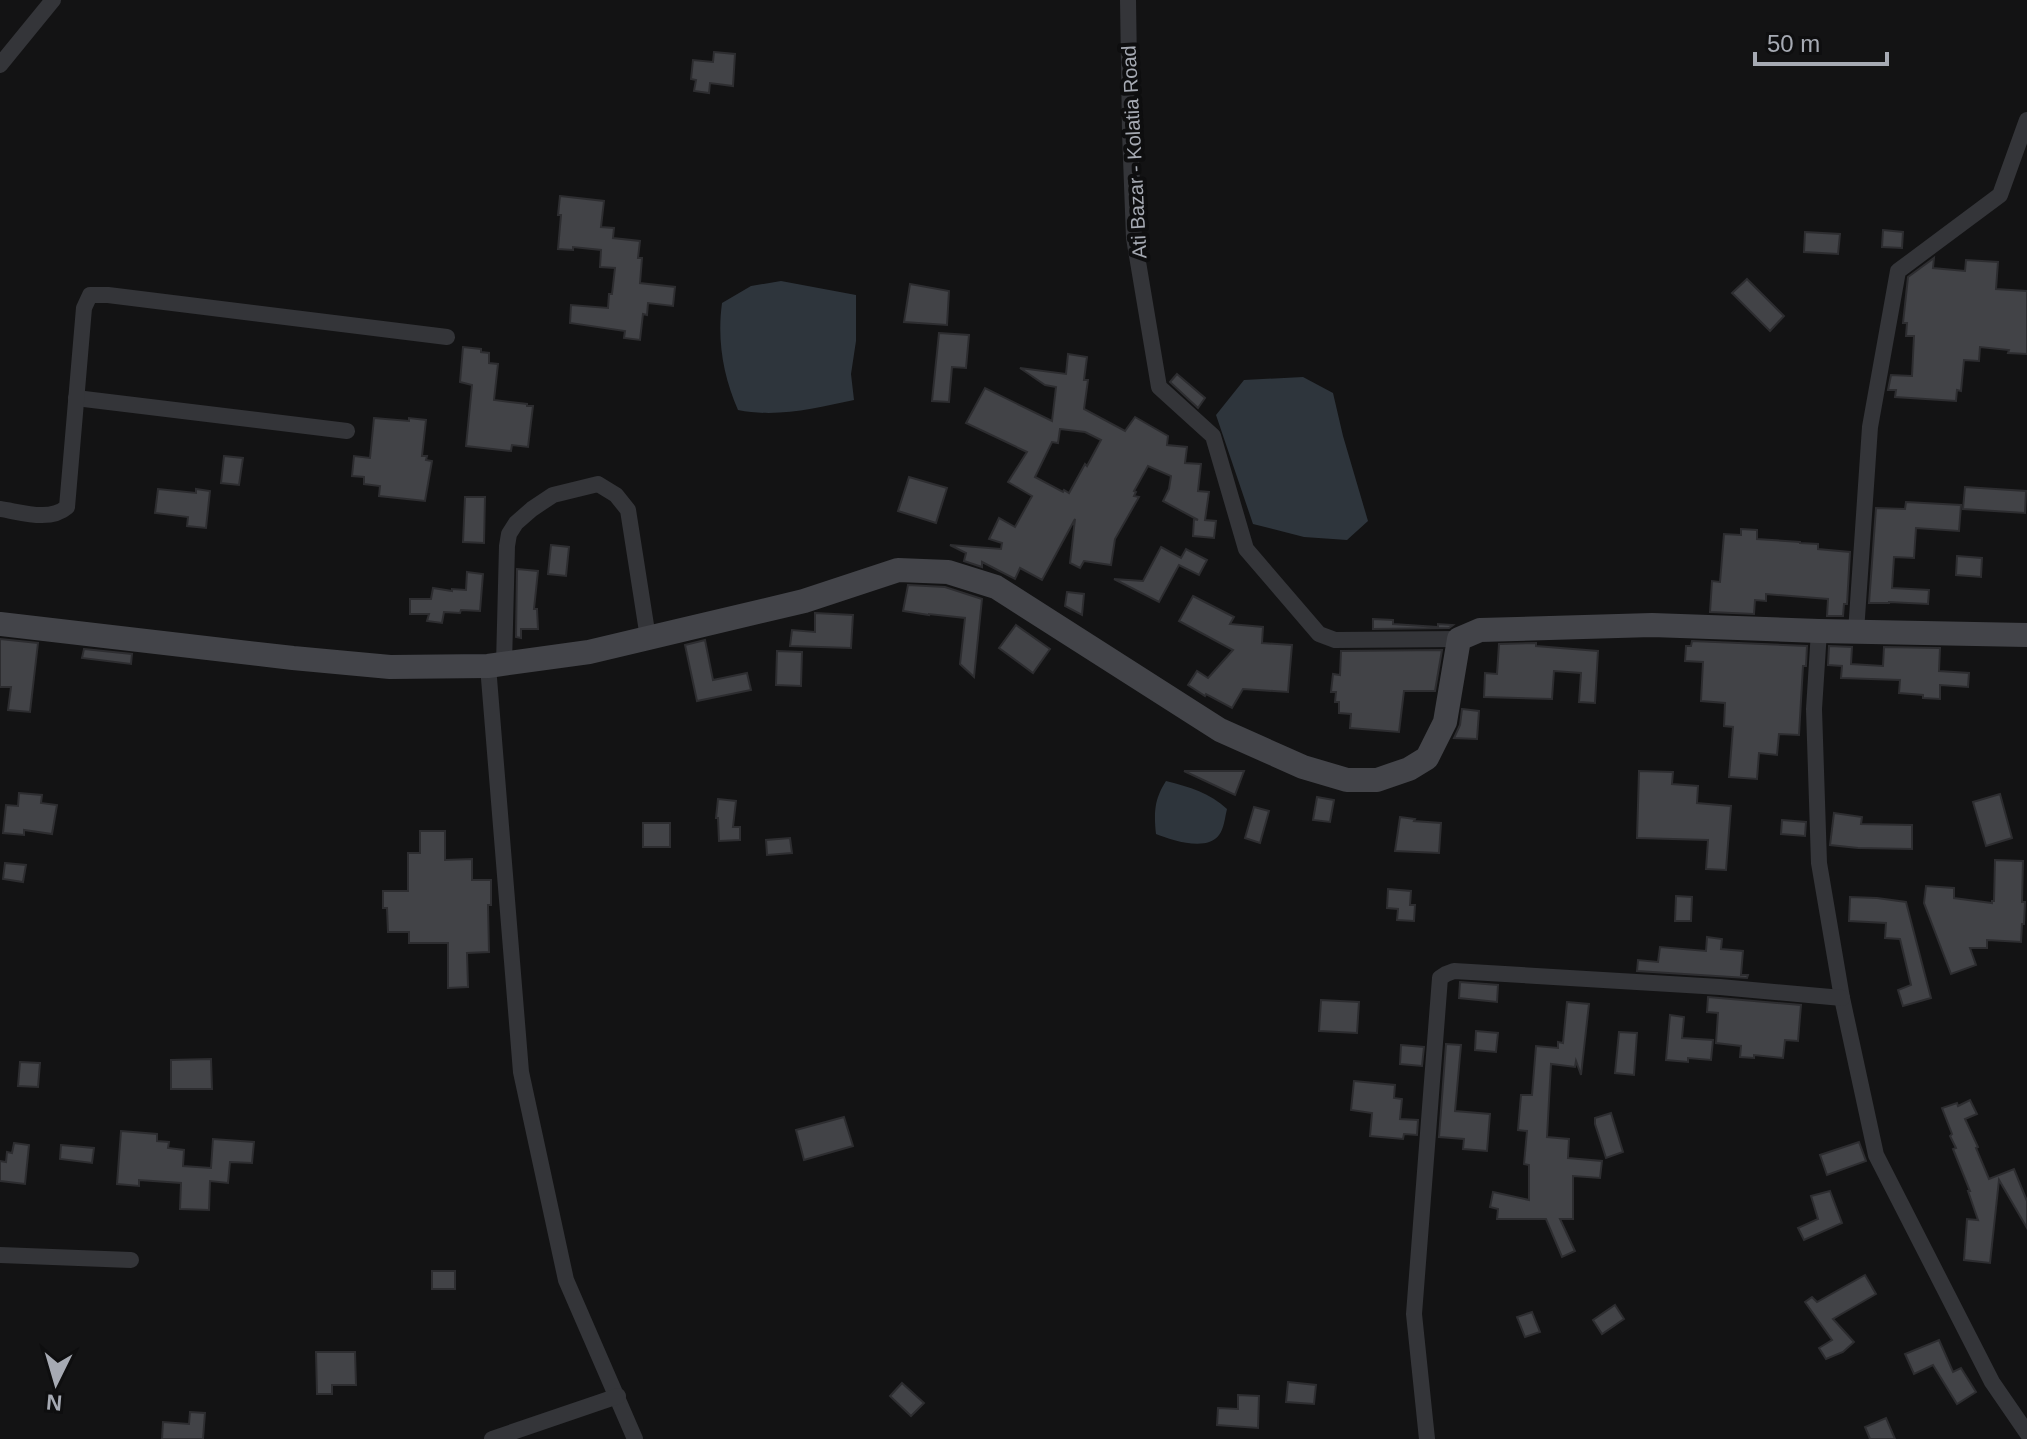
<svg xmlns="http://www.w3.org/2000/svg" width="2027" height="1439" font-family="Helvetica,sans-serif">
<style>
.water{fill:#2e353c}
.building{fill:#424347;stroke:#2d2d30;stroke-width:2;fill-rule:evenodd}
.lines{fill:none;stroke-linecap:round;stroke-linejoin:round}
.street{stroke:#343539;stroke-width:16}
.secondary{stroke:#434449;stroke-width:24}
.labels{text-anchor:middle;stroke-width:8;stroke-linejoin:round;paint-order:stroke}
.street-label{font-size:20px;fill:#a6aab3;stroke:#0e0e0f}
</style>
<rect width="100%" height="100%" fill="#131314"/>
<g class="water">
<path d="M781 281 856 295V341L851 374 854 400C815 408 778 418 738 410 723 376 717 340 722 303L751 286Z"/>
<path d="M1303 377 1333 393 1343 436 1368 521 1347 540 1304 537 1253 524 1216 415 1244 380Z"/>
<path d="M1166 781C1190 787 1210 793 1227 809 1225 817 1224 829 1219 835 1207 852 1171 840 1156 834 1154 812 1154 800 1166 781Z"/>
</g>
<g class="building">
<path d="M714 52 735 54 733 86 710 83 709 93 694 91 696 80 691 79 693 60 713 62Z"/>
<path d="M560 196 604 201 601 227 614 228 613 238 640 241 638 258H642L640 283 675 287 673 306 648 303 647 315 643 314 640 340 624 338 625 331 570 323 571 305 608 308 609 294H612L615 268 600 267 601 250 573 247V250L558 249 561 215H558Z"/>
<path d="M1883 230 1903 232 1902 248 1882 247Z"/>
<path d="M1805 232 1840 234 1838 254 1804 252Z"/>
<path d="M1934 258 1933 268 1965 271 1966 260 1998 262 1996 289 2027 291V354L2008 353 2009 350 1980 347 1979 361 1964 360 1961 391 1957 390 1956 401 1895 397 1896 390H1888L1891 375 1912 376 1914 336H1906L1907 323H1903L1908 277Z"/>
<path d="M1747 279 1784 316 1770 331 1732 293Z"/>
<path d="M910 284 949 291 947 325 904 322Z"/>
<path d="M939 333 969 335 966 368 952 367 949 402 932 401Z"/>
<path d="M463 347 481 349V352L489 353V363L498 364 494 400 527 404V406H533L528 447 512 445 511 451 466 446 472 385 460 382Z"/>
<path d="M1068 354 1087 357 1084 380H1088L1084 409 1125 431 1135 417 1168 436 1167 445 1187 447 1185 463 1201 464 1198 491 1209 492 1205 520 1216 521 1214 538 1193 536 1194 519 1198 520 1163 501 1169 489 1171 476 1148 466 1134 491 1136 492 1134 496 1139 497 1115 539 1111 565 1084 561 1080 568 1070 563 1075 519 1042 580 1020 568 1015 579 982 562V567L964 561 966 553 950 545 1001 549 1002 543 989 539 999 518 1015 527 1032 496 1008 482 1027 452 966 423 985 388 1052 421 1056 387 1045 385 1020 368 1066 374ZM1060 429 1085 432 1101 440 1087 466 1085 464 1069 493 1064 490 1063 492 1035 477 1052 442 1058 443Z"/>
<path d="M1177 374 1205 398 1198 408 1170 382Z"/>
<path d="M374 418 409 421V418L426 420 422 456H427L426 460 432 461 425 501 379 496 380 486 364 484V477L352 476 354 456 370 458Z"/>
<path d="M224 456 243 458 239 485 221 483Z"/>
<path d="M909 477 947 488 936 523 898 511Z"/>
<path d="M1965 487 2026 491 2025 513 1963 509Z"/>
<path d="M158 489 196 493V489L210 491 206 528 187 526 188 517 155 513Z"/>
<path d="M465 497H485L484 543 463 542Z"/>
<path d="M1906 502 1961 505 1959 531 1916 528 1914 558 1894 557 1892 588 1929 590 1928 604 1889 602V603H1869L1876 508 1905 509Z"/>
<path d="M1741 529 1757 530V539L1800 542V543L1818 544V549L1850 552 1847 604H1844L1843 616H1827L1828 599 1766 594V601L1755 600 1754 614 1710 612 1712 581 1720 582 1724 534 1741 535Z"/>
<path d="M551 545 569 547 566 576 548 574Z"/>
<path d="M1161 547 1181 558 1186 549 1207 560 1199 575 1179 565 1159 602 1114 579 1143 581Z"/>
<path d="M1957 556 1982 558 1981 577 1956 575Z"/>
<path d="M517 569 538 571 534 609H537L538 629H521V638L516 637Z"/>
<path d="M467 572 483 574 480 611 461 610 460 613 444 612 442 623 427 621 429 614H410V599H431L433 588 452 591V589L466 590Z"/>
<path d="M908 585 945 587 982 599 974 677 960 664 965 618 929 614V615L903 611Z"/>
<path d="M1067 592 1084 594 1082 615 1065 606Z"/>
<path d="M1193 596 1234 617 1230 624 1263 627 1262 643 1292 645 1288 692 1243 689 1232 708 1206 694 1205 696 1188 685 1197 671 1208 678 1233 650 1179 621Z"/>
<path d="M815 613 853 615 851 648 790 646 792 630 815 632Z"/>
<path d="M1373 619 1393 620V624L1438 627V624L1453 625 1449 628 1373 629Z"/>
<path d="M1016 625 1050 649 1033 673 999 648Z"/>
<path d="M0 639 38 643 30 712 8 710 11 687H0Z"/>
<path d="M705 640 713 680 747 673 751 690 697 701 685 645Z"/>
<path d="M1692 641 1807 646 1806 666H1803L1799 735 1779 734 1777 755 1759 753 1757 779 1729 777 1733 727 1724 726 1725 703 1701 701 1703 662 1685 661 1686 646H1691Z"/>
<path d="M1536 643V646L1598 651 1595 703 1579 702 1581 673 1554 671 1552 699 1484 697 1485 673 1497 674 1499 644Z"/>
<path d="M1829 646 1852 647 1851 664 1883 666 1884 647 1940 648 1939 671 1969 673 1968 687 1940 685V699L1923 698V695L1899 693 1900 680 1841 678 1842 666 1828 665Z"/>
<path d="M84 649 132 654 131 664 82 658Z"/>
<path d="M1442 650 1435 691H1404L1399 732 1350 728 1351 714 1339 713V702H1335L1336 692H1331L1333 674 1340 675 1341 651Z"/>
<path d="M777 651 802 652 801 686 776 685Z"/>
<path d="M1462 709 1479 711 1477 739 1454 738 1460 725Z"/>
<path d="M1184 771H1244L1235 795Z"/>
<path d="M1639 771 1673 772 1672 784 1698 786 1697 803 1731 806 1726 870 1706 869 1708 840 1637 838Z"/>
<path d="M19 793 42 795 41 803 57 805 52 834 24 830V835L3 833 6 805 18 806Z"/>
<path d="M2000 794 2012 838 1986 846 1973 802Z"/>
<path d="M1317 797 1334 800 1330 822 1313 820Z"/>
<path d="M718 799 736 801 733 827H740V840L719 841 718 818H716Z"/>
<path d="M1254 807 1269 811 1260 843 1245 838Z"/>
<path d="M1834 813 1862 817 1861 824 1912 825V849L1858 848 1830 845Z"/>
<path d="M1400 817 1415 819 1414 821 1441 823 1439 853 1395 851Z"/>
<path d="M1782 820 1806 822 1805 836 1781 834Z"/>
<rect x="643" y="823" width="27" height="24"/>
<path d="M420 831H445V860L472 859V880H491V905H488L489 952 467 953 468 987 448 988V943H409V932H388L387 908H383V891H408V853H420Z"/>
<path d="M790 838 792 853 767 855 766 840Z"/>
<path d="M1995 860 2023 861 2022 902H2025L2024 924H2022L2021 942 1987 940V948H1970L1976 965 1951 974 1924 903 1926 886 1954 888V898L1992 903V901H1994Z"/>
<path d="M5 863 26 865 23 882 3 879Z"/>
<path d="M1388 889 1411 891 1410 905H1415L1414 921 1397 920 1398 909 1387 908Z"/>
<path d="M1676 896 1692 897 1691 921H1675Z"/>
<path d="M1850 897 1877 898 1906 902 1931 998 1903 1006 1898 990 1911 985 1900 939 1885 938 1886 923 1849 921Z"/>
<path d="M1707 937 1722 939 1721 949 1743 951 1741 975H1748L1747 978 1637 971 1638 960 1658 962 1660 947 1706 951Z"/>
<path d="M1460 982 1498 985 1497 1002 1459 998Z"/>
<path d="M1708 997 1801 1005 1798 1041 1785 1040 1783 1058 1754 1055V1058L1740 1057 1741 1046 1716 1043 1718 1013 1707 1012Z"/>
<path d="M1321 1000 1359 1002 1357 1033 1319 1031Z"/>
<path d="M1567 1002 1589 1004 1581 1075 1576 1061 1575 1067 1551 1064 1547 1137 1569 1139 1568 1158 1602 1161 1600 1178 1573 1176V1219H1560L1575 1251 1562 1257 1546 1219H1497L1498 1209 1490 1207 1493 1192 1529 1200V1165L1524 1164 1527 1131 1518 1130 1521 1095H1532L1536 1046 1558 1048V1042L1563 1043Z"/>
<path d="M1670 1015 1684 1017 1682 1038 1713 1040 1711 1060 1688 1058V1062L1666 1060Z"/>
<path d="M1476 1031 1498 1033 1496 1052 1475 1050Z"/>
<path d="M1619 1032 1637 1033 1634 1075 1615 1073Z"/>
<path d="M1446 1044 1461 1045 1455 1111 1490 1114 1487 1151 1463 1149 1464 1139 1439 1137Z"/>
<path d="M1401 1045 1424 1047 1422 1066 1400 1064Z"/>
<path d="M211 1059 212 1089H171V1060Z"/>
<path d="M20 1062 40 1063 38 1087 18 1086Z"/>
<path d="M1354 1081 1395 1085 1394 1098 1402 1099 1400 1119 1418 1120 1417 1135 1404 1134 1403 1139 1370 1136 1372 1113 1351 1110Z"/>
<path d="M1970 1100 1977 1114 1965 1119 1978 1147 1976 1148 1989 1179 2014 1169 2027 1201V1228L1999 1180 1990 1263 1964 1260 1967 1219 1978 1220 1968 1191H1970L1953 1149 1956 1148 1950 1136 1952 1134 1942 1108 1957 1103 1958 1106Z"/>
<path d="M1611 1113 1623 1152 1606 1158 1595 1124V1118Z"/>
<path d="M844 1117 853 1146 804 1160 796 1130Z"/>
<path d="M121 1131 157 1134V1141L169 1142 168 1148 184 1150 183 1166 211 1168 213 1139 254 1142 252 1163 230 1162 228 1183 210 1181 209 1210 180 1209 181 1183 139 1180V1186L117 1184Z"/>
<path d="M1859 1142 1866 1161 1827 1175 1820 1155Z"/>
<path d="M14 1143 29 1145 25 1184 0 1181V1161L6 1162 7 1152 12 1153Z"/>
<path d="M61 1145 94 1148 92 1163 60 1159Z"/>
<path d="M1830 1191 1842 1223 1804 1240 1798 1228 1818 1219 1811 1196Z"/>
<rect x="432" y="1271" width="23" height="18"/>
<path d="M1865 1275 1876 1294 1833 1319 1854 1342 1843 1352 1826 1359 1819 1348 1832 1340 1805 1302 1812 1297 1817 1302Z"/>
<path d="M1615 1305 1624 1319 1602 1334 1593 1320Z"/>
<path d="M1532 1312 1540 1332 1525 1337 1517 1317Z"/>
<path d="M1939 1340 1953 1372 1961 1368 1976 1392 1957 1404 1933 1365 1914 1374 1905 1354Z"/>
<path d="M316 1352H355L356 1385H332V1394H317Z"/>
<path d="M1288 1382 1316 1385 1314 1404 1286 1402Z"/>
<path d="M902 1383 924 1403 911 1416 890 1396Z"/>
<path d="M1238 1395 1259 1396 1258 1428 1217 1425 1218 1408 1238 1409Z"/>
<path d="M190 1412 205 1413 203 1439H162L163 1422 189 1424Z"/>
<path d="M1886 1418 1895 1439H1870L1865 1427Z"/>
</g>
<g class="lines">
<g class="street">
<path d="M1128 0 1130 132 1134 238 1159 387 1213 436 1246 549 1319 634 1335 640 1459 639"/>
<path d="M0 65 53 0"/>
<path d="M76 398 347 431"/>
<path d="M0 509C21 512 50 522 67 507L84 308 90 295H108L447 337"/>
<path d="M1819 631 1814 709 1819 863 1842 998 1876 1155 1992 1382 2027 1433"/>
<path d="M1856 632 1870 427 1898 271 2000 195 2027 120"/>
<path d="M504 664 507 546 509 534 516 523 532 509 553 495 598 484 616 495 628 510 648 638"/>
<path d="M488 666 521 1072 566 1280 635 1439"/>
<path d="M0 1255 131 1260"/>
<path d="M492 1439 618 1396"/>
<path d="M1427 1439 1414 1314 1440 978 1446 974 1454 971 1720 987 1842 998"/>
</g>
<path class="secondary" d="M0 624 293 658 390 667 488 666 589 652 648 638 804 601 898 570 948 572 996 587 1220 730 1303 767 1347 780H1377L1409 769 1427 758 1445 722 1459 639 1480 630 1652 625 1819 631 2027 635"/>
</g>
<g class="labels">
<g class="street-label">
<text transform="translate(1134 152) rotate(-93)" y="7">Ati Bazar - Kolatia Road</text>
</g>
</g>
<g transform="translate(56 1383) rotate(185)" stroke="#0e0e0f" stroke-width="6" paint-order="stroke">
<path d="M0-6L14 30L0 20L-14 30Z" fill="#a6aab3"/>
<text y="-12" font-size="22" font-weight="bold" text-anchor="middle" fill="#a6aab3">N</text>
</g>
<path d="M1755 52v12h132v-12" fill="none" stroke="#a6aab3" stroke-width="4"/>
<text x="1767" y="52" font-size="24" fill="#a6aab3" stroke="#0e0e0f" stroke-width="6" paint-order="stroke">50 m</text>
</svg>
